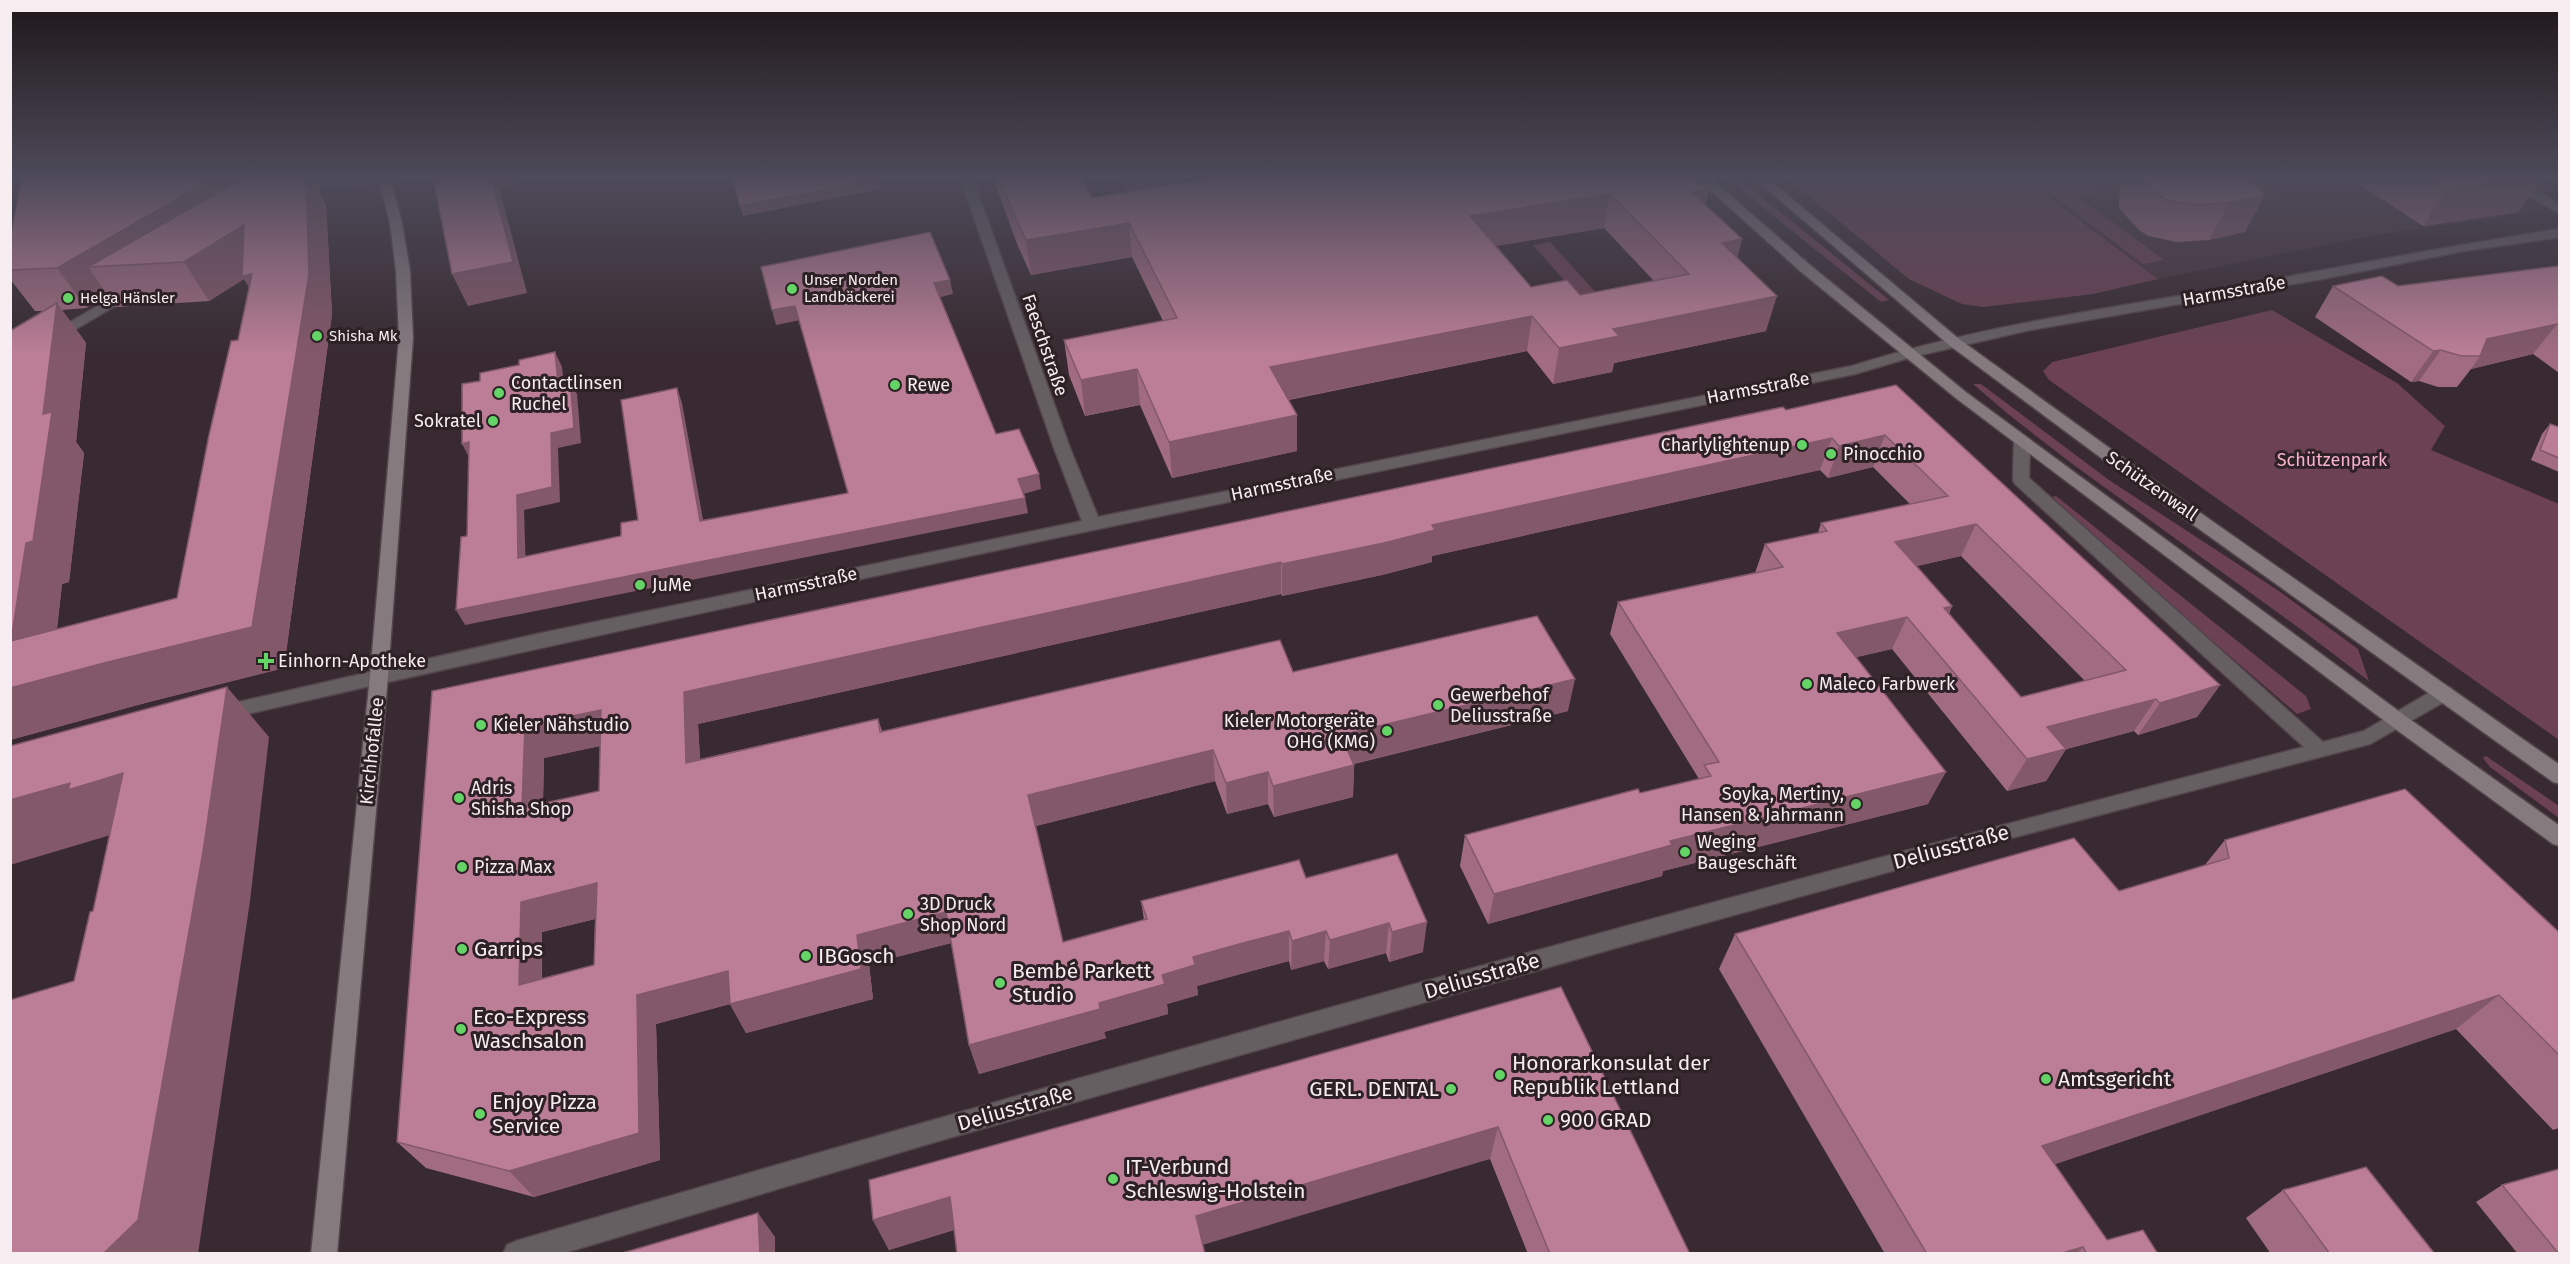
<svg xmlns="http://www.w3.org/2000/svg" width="2570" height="1264" font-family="'Fira Sans',sans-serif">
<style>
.built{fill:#48343c}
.green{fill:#6b4153}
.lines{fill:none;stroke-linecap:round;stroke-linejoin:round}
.street-casing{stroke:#53454b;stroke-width:3}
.secondary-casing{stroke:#53454b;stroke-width:3}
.street{fill:#665f62;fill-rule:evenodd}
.secondary{fill:#857a7e;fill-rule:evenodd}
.wall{fill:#a16c81;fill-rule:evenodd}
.shaded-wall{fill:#835869}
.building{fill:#bb7e96;stroke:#835869;stroke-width:1.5;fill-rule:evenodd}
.poi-dot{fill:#65d467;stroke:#2e2126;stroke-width:2}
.labels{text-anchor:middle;stroke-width:6;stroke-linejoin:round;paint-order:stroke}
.far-poi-label{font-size:15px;fill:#f6edf0;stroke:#2e2126;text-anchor:start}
.street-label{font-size:18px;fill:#f6edf0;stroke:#2e2126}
.poi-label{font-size:18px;fill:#f6edf0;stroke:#2e2126;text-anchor:start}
.park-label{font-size:18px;fill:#f8b1cd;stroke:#2e2126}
.near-street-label{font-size:21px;fill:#f6edf0;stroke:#2e2126}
.near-poi-label{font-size:21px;fill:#f6edf0;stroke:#2e2126;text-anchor:start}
</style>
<rect width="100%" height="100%" fill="#382a30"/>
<path class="built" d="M2022 177H2485L2544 211 2369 236 2158 279Z"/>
<g class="green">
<path d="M1119 177H1182L1198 206 1138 216Z"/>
<path d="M1725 177H1737L1889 300 1881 302Z"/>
<path d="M1786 177H2022L2158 279 2093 294 1983 307 1962 304 1909 279Z"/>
<path d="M2028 177H2079L2098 191 2077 196 2164 260 2143 264Z"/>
<path d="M1550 242 1601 298 1583 302 1533 245Z"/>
<path d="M2272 310 2397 383 2445 426 2431 450 2559 504V740L2049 380 2043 371 2052 362Z"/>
<path d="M1973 384H1981L2109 480 2279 591 2358 649 2369 681 2299 628 2071 463 2008 414Z"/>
<path d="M2056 496 2306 696 2311 709 2297 714 2159 595 2052 497Z"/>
<path d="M2486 756 2559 806V818L2490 767 2483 758Z"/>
</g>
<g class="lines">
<g class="street-casing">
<g id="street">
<path d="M363 177H389L390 179 384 183 323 188 294 196 288 192 290 189 322 180Z"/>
<path d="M960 177H972L1070 448 1098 517 1852 366C1972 328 2097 310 2220 289 2333 269 2446 246 2560 229V237L2464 251 2322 279 2030 330 1912 357 1855 374C1309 485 764 595 221 720L214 718 211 713 214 708 221 706 537 634 1082 521 1054 448Z"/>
<path d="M2496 177H2511L2560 204V214Z"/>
<path d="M132 286 139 290 137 293 10 368V357Z"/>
<path d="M2022 436 2030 441 2029 478 2323 742 2364 731 2437 688 2444 686 2451 688 2453 693 2451 698 2370 744 2000 841 1626 945 928 1144 561 1254H503L507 1245 516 1241C1109 1067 1705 900 2304 747L2015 484 2013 480 2014 441Z"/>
</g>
</g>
<g class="secondary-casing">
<g id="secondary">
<path d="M378 177H390L402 223 410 271 413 338 388 676 337 1254H311L370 676 399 338 396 271 390 223Z"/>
<path d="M1696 177H1709L1810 265 1967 393 2404 715 2560 826V846L2553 844 2390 725 1957 399 1800 271Z"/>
<path d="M1753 177H1766L1959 339 2155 481 2560 765V784L2553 782 2143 489 1949 345Z"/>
</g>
</g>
<use href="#street" class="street"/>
<use href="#secondary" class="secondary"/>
</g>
<g class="wall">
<path d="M22 177H311L326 205 332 314 284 668 145 703 10 740 45 311H35L10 279V239ZM244 279 249 287 238 340 177 598 57 629 62 584 69 582 84 453 76 442 86 343 62 310 86 308 108 295 116 307 209 301Z"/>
<path d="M993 177H1082L1092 198 1709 189 1705 205 1742 239 1737 258 1766 331 1614 363 1612 372 1553 384 1527 351 1289 400 1297 451 1172 478 1140 405 1085 416 1069 375 1064 340 1163 321 1132 257 1031 275 1017 244ZM1604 228 1654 281 1580 295 1531 287 1495 246Z"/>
<path d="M2120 177H2249L2245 232 2209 240 2176 242 2149 236 2140 231 2119 208Z"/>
<path d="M2348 177H2542L2518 212 2423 226Z"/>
<path d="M2559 266V373L2533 354 2471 369 2457 387H2438L2419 381 2411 382 2315 317 2333 286H2398Z"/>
<path d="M1896 385 2220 685 2197 717 2138 735 2134 731 2066 749 2046 781 2007 791 1892 649 1856 657 1928 804 1663 871 1662 876 1488 924 1460 866 1465 835 1699 779 1610 634 1618 602 1755 573 1765 544 1818 533 1821 523 1910 504 1873 467 1828 478 1820 470 1432 556V562L1382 575 1282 596 1281 594 698 724 700 759 878 719 882 731 1293 672 1568 711 1354 764V765L1353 797 1274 817 1268 804 1227 814 1215 781 1036 826 1063 942 1144 920 1141 901 1306 878 1397 854 1423 952 1389 962 1386 953 1328 969 1324 961 1291 970 1289 961 1244 973 1197 986 1198 995 1167 1004 1168 1014 1104 1032 1106 1038 979 1074 969 1045 951 943 869 964 873 999 746 1033 730 1004 656 1024 660 1160 534 1197 426 1168 397 1142 432 691 1786 410ZM1961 556 2085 681 2021 697 1949 614 1952 606 1917 566ZM600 746 599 791 543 804 544 758ZM595 919 594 965 542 978V932Z"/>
<path d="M2550 424 2559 427V472L2531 460 2542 434Z"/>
<path d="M2225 840 2559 932V1128L2553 1130 2456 1029 2055 1164 2107 1240 2158 1254H1885L1719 969 1735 934 2119 891 2204 866Z"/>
<path d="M1561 987 1690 1254H1528L1490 1159 954 1230 889 1250 873 1220Z"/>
<path d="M2502 1185 2559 1254H2518L2476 1202Z"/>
<path d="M2283 1190 2435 1254H2271L2246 1218Z"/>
</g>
<g class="shaded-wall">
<path d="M195 177H284L88 267 108 295 86 308 57 268Z"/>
<path d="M306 177H311L326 205 332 314 284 668 145 703 10 740 11 641 57 303 86 343 76 442 84 453 69 582 62 584 51 677 108 662 252 627Z"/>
<path d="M491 177H518L519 183 499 187 527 293 468 306 452 274Z"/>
<path d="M2536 177H2542L2518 212 2423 226 2447 189Z"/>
<path d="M879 180 881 189 743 216 740 206Z"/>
<path d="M1709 189 1701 224 1692 192Z"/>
<path d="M1610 194 1604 228 1466 251 1470 216Z"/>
<path d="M2265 195 2245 232 2209 240 2229 203Z"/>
<path d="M1129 223 1132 257 1031 275 1026 240Z"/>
<path d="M244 225 252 274 266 315 244 279 209 301 184 262Z"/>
<path d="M1742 239 1733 274 1722 243Z"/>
<path d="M950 280 953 294 937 298 934 283Z"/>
<path d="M1777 296 1766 331 1614 363 1612 372 1553 384 1559 348 1613 329Z"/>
<path d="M795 306 800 320 776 325 772 310Z"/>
<path d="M1532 316 1527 351 1271 403 1270 367Z"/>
<path d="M2557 324 2533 354 2471 369 2480 356 2487 339Z"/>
<path d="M2441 350 2419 381 2411 382 2433 351Z"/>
<path d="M555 352 562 367 565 397 558 382Z"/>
<path d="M1137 369 1140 405 1085 416 1081 380Z"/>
<path d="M570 380 577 394 581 443 558 448 560 502 524 510 526 573 518 558 517 495Z"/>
<path d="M677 388 682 403 706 536 700 521Z"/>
<path d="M1297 415V451L1172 478 1169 442Z"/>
<path d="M1885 435 1873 467 1828 478 1839 446Z"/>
<path d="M1832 438 1820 470 1432 556V562L1382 575 1282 596V564L1432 525Z"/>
<path d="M469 442 470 459 462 444Z"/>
<path d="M1039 474 1041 489 1020 495 1018 479Z"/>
<path d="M1025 498 1028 513 465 625 456 610Z"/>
<path d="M1976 524 1961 556 1882 574 1895 542Z"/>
<path d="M1281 562V594L698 724 702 794 686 763 684 692Z"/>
<path d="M1952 606 1937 638 1944 608Z"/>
<path d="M1907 617 1892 649 1824 665 1837 633Z"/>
<path d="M1575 679 1568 711 1340 767 1341 735Z"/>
<path d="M2220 685 2197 717 2138 735 2160 703Z"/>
<path d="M227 687 269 737 250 901 198 1254H103Z"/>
<path d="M2156 699 2134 731 2045 755 2066 749 2046 781 2007 791 2047 727Z"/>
<path d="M601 710 618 742 544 758 542 839 522 808 525 726Z"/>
<path d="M1213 750 1215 781 1035 826 1028 795Z"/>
<path d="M1354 765 1353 797 1274 817 1273 786Z"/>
<path d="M1268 772V804L1227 814 1226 783Z"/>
<path d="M1946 772 1928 804 1663 871 1662 876 1488 924 1494 894 1670 841Z"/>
<path d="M123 773 114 834 10 865V800L70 783Z"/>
<path d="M597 883 616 914 542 932 541 1014 519 985 521 902Z"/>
<path d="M946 912 955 942 869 964 873 999 746 1033 730 1004 656 1024 660 1160 534 1197 509 1171 637 995 857 935Z"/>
<path d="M1427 922 1423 952 1389 962 1392 932Z"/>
<path d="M1389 923 1386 953 1328 969 1330 940Z"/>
<path d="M1289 931V961L1197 986 1198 995 1167 1004 1168 1014 1104 1032 1106 1038 979 1074 969 1045 1099 1003 1162 975 1193 957Z"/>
<path d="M1326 931 1324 961 1291 970 1292 941Z"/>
<path d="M2499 995 2456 1029 2014 1178 2042 1146Z"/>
<path d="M1498 1127 1490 1159 1199 1246 1196 1216Z"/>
<path d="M950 1197 963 1227 889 1250 873 1220Z"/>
<path d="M758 1213 775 1237V1254H760Z"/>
<path d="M2083 1247 2076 1254H2059Z"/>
</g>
<g class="building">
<path d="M22 177H215L57 268 10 270V239Z"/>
<path d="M245 177H306L309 274 252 627 108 662 10 688V331L57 303 43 414 52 412 33 541 26 543 11 641 177 598 209 435 231 341 238 340 252 274 242 276 244 225 184 262 88 267Z"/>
<path d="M433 177H491L513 262 452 274Z"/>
<path d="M732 177H877L879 180 740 206Z"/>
<path d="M1000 177H1082L1092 198 1218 177H1695L1709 189 1692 192 1742 239 1722 243 1777 296 1613 329 1619 336 1559 348 1532 316 1270 367 1297 415 1169 442 1137 369 1081 380 1064 340 1177 318 1129 223 1026 240 1012 210ZM1610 194 1689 274 1580 295 1567 280 1531 287 1470 216Z"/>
<path d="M2141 177H2249L2265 195 2229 203 2194 205 2167 200 2158 195Z"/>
<path d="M2427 177H2536L2447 189Z"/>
<path d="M930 232 950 280 934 283 996 434 1019 429 1039 474 1018 479 1025 498 456 610 461 537 467 536 469 442 462 444V384L480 381V373L519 365V360L555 352 558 382 570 380 574 428 551 433 552 487 517 495 518 558 621 536V523L638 520 621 400 677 388 700 521 848 493 795 306 772 310 761 267Z"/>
<path d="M2559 266V326L2557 324 2487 339 2480 356H2461L2441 350 2433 351 2333 286 2382 276 2398 286Z"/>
<path d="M1896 385 2220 685 2160 703 2156 699 2047 727 2066 749 2027 759 1907 617 1837 633 1946 772 1670 841 1672 845 1494 894 1465 835 1638 789 1640 793 1711 776 1704 765 1719 762 1618 602 1783 567 1765 544 1827 531 1821 523 1948 496 1885 435 1839 446 1832 438 1432 525 1435 530 1384 543 1282 564 1281 562 684 692 686 763 878 719 880 732 1280 640 1293 672 1537 616 1575 679 1341 735 1354 765 1273 786 1268 772 1226 783 1213 750 1028 795 1063 942 1147 919 1141 901 1299 860 1306 878 1397 854 1427 922 1392 932 1389 923 1330 940 1326 931 1292 941 1289 931 1243 943 1193 957 1195 965 1162 975 1165 984 1099 1003 1100 1009 969 1045 946 912 857 935 861 969 730 1004 728 971 637 995 639 1133 509 1171 397 1142 432 691 1783 407 1786 410ZM1976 524 2126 670 2021 697 1944 608 1952 606 1895 542ZM601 710 599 791 522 808 525 726ZM597 883 594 965 519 985 521 902Z"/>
<path d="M2550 424 2559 427V458L2540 450Z"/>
<path d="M227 687 203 852 138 1220 103 1254H10V1000L74 981 90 912 93 911 123 773 68 790 70 783 10 800V746Z"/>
<path d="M2405 789 2559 932V1055L2499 995 2042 1146 2107 1240 2143 1230 2158 1254H2087L2083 1247 2059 1254H1927L1735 934 2074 838 2119 891 2229 858 2225 840Z"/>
<path d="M1561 987 1690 1254H1550L1498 1127 1196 1216 1205 1254H957L950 1197 873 1220 869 1180Z"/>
<path d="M2366 1167 2435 1254H2330L2283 1190Z"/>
<path d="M2559 1169V1254L2502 1185Z"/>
<path d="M758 1213 760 1254H619Z"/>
</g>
<linearGradient id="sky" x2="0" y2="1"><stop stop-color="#1f171a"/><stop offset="0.5" stop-color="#4d4a59"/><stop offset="1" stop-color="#4d4a59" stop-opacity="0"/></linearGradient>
<rect width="2570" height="354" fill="url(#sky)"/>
<g class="poi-dot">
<circle cx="792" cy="289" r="6"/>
<circle cx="68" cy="298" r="6"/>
<circle cx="317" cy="336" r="6"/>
<circle cx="895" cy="385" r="6"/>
<circle cx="499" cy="393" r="6"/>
<circle cx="493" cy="421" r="6"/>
<circle cx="1802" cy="445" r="6"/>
<circle cx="1831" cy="454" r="6"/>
<circle cx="640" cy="585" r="6"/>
<path d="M263 652h6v6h6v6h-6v6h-6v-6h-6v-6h6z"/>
<circle cx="1807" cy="684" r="6"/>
<circle cx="1438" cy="705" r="6"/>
<circle cx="481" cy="725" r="6"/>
<circle cx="1387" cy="731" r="6"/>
<circle cx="459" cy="798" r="6"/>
<circle cx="1856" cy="804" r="6"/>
<circle cx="1685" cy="852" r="6"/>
<circle cx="462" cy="867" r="6"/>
<circle cx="908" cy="914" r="6"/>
<circle cx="462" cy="949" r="6"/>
<circle cx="806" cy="956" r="6"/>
<circle cx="1000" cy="983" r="6"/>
<circle cx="461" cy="1029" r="6"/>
<circle cx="1500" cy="1075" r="6"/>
<circle cx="2046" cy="1079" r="6"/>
<circle cx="1451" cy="1089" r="6"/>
<circle cx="480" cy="1114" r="6"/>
<circle cx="1548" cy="1120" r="6"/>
<circle cx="1113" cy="1179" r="6"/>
</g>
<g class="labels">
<g class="far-poi-label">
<text x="804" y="285">Unser Norden<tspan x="804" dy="17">Landbäckerei</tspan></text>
<text x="80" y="303">Helga Hänsler</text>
<text x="329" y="341">Shisha Mk</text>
</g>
<g class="street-label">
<text transform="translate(2234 291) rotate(-10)" y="6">Harmsstraße</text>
<text transform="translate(1045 345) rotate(71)" y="6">Faeschstraße</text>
<text transform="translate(1758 388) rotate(-11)" y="6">Harmsstraße</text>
<text transform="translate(1282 484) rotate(-12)" y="6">Harmsstraße</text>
<text transform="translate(2152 486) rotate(35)" y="6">Schützenwall</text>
<text transform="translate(806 584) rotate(-12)" y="6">Harmsstraße</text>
<text transform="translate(372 751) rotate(-84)" y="6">Kirchhofallee</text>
</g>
<g class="poi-label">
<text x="511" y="389">Contactlinsen<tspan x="511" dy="21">Ruchel</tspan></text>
<text x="907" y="391">Rewe</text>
<text x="481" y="427" text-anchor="end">Sokratel</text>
<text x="1790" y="451" text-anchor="end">Charlylightenup</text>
<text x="1843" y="460">Pinocchio</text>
<text x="652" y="591">JuMe</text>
<text x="278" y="667">Einhorn-Apotheke</text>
<text x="1819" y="690">Maleco Farbwerk</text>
<text x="1450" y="701">Gewerbehof<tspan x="1450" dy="21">Deliusstraße</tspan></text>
<text x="1375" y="727" text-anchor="end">Kieler Motorgeräte<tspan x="1375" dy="21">OHG (KMG)</tspan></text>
<text x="493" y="731">Kieler Nähstudio</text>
<text x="471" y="794">Adris<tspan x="471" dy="21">Shisha Shop</tspan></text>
<text x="1844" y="800" text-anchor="end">Soyka, Mertiny,<tspan x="1844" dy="21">Hansen &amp; Jahrmann</tspan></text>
<text x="1697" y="848">Weging<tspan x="1697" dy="21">Baugeschäft</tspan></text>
<text x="474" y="873">Pizza Max</text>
<text x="920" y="910">3D Druck<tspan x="920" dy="21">Shop Nord</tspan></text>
</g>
<g class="park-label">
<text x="2332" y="466">Schützenpark</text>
</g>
<g class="near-street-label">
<text transform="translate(1951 847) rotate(-15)" y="7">Deliusstraße</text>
<text transform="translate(1482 976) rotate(-16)" y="7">Deliusstraße</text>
<text transform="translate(1015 1108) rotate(-16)" y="7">Deliusstraße</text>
</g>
<g class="near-poi-label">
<text x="474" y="956">Garrips</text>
<text x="818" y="963">IBGosch</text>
<text x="1012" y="978">Bembé Parkett<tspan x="1012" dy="24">Studio</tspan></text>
<text x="473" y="1024">Eco-Express<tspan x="473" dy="24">Waschsalon</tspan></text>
<text x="1512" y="1070">Honorarkonsulat der<tspan x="1512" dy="24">Republik Lettland</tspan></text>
<text x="2058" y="1086">Amtsgericht</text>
<text x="1439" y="1096" text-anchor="end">GERL. DENTAL</text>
<text x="492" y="1109">Enjoy Pizza<tspan x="492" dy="24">Service</tspan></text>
<text x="1560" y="1127">900 GRAD</text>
<text x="1125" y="1174">IT-Verbund<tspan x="1125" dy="24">Schleswig-Holstein</tspan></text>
</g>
</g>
<rect width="2570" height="1264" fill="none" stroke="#f6edf0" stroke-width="24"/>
</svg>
